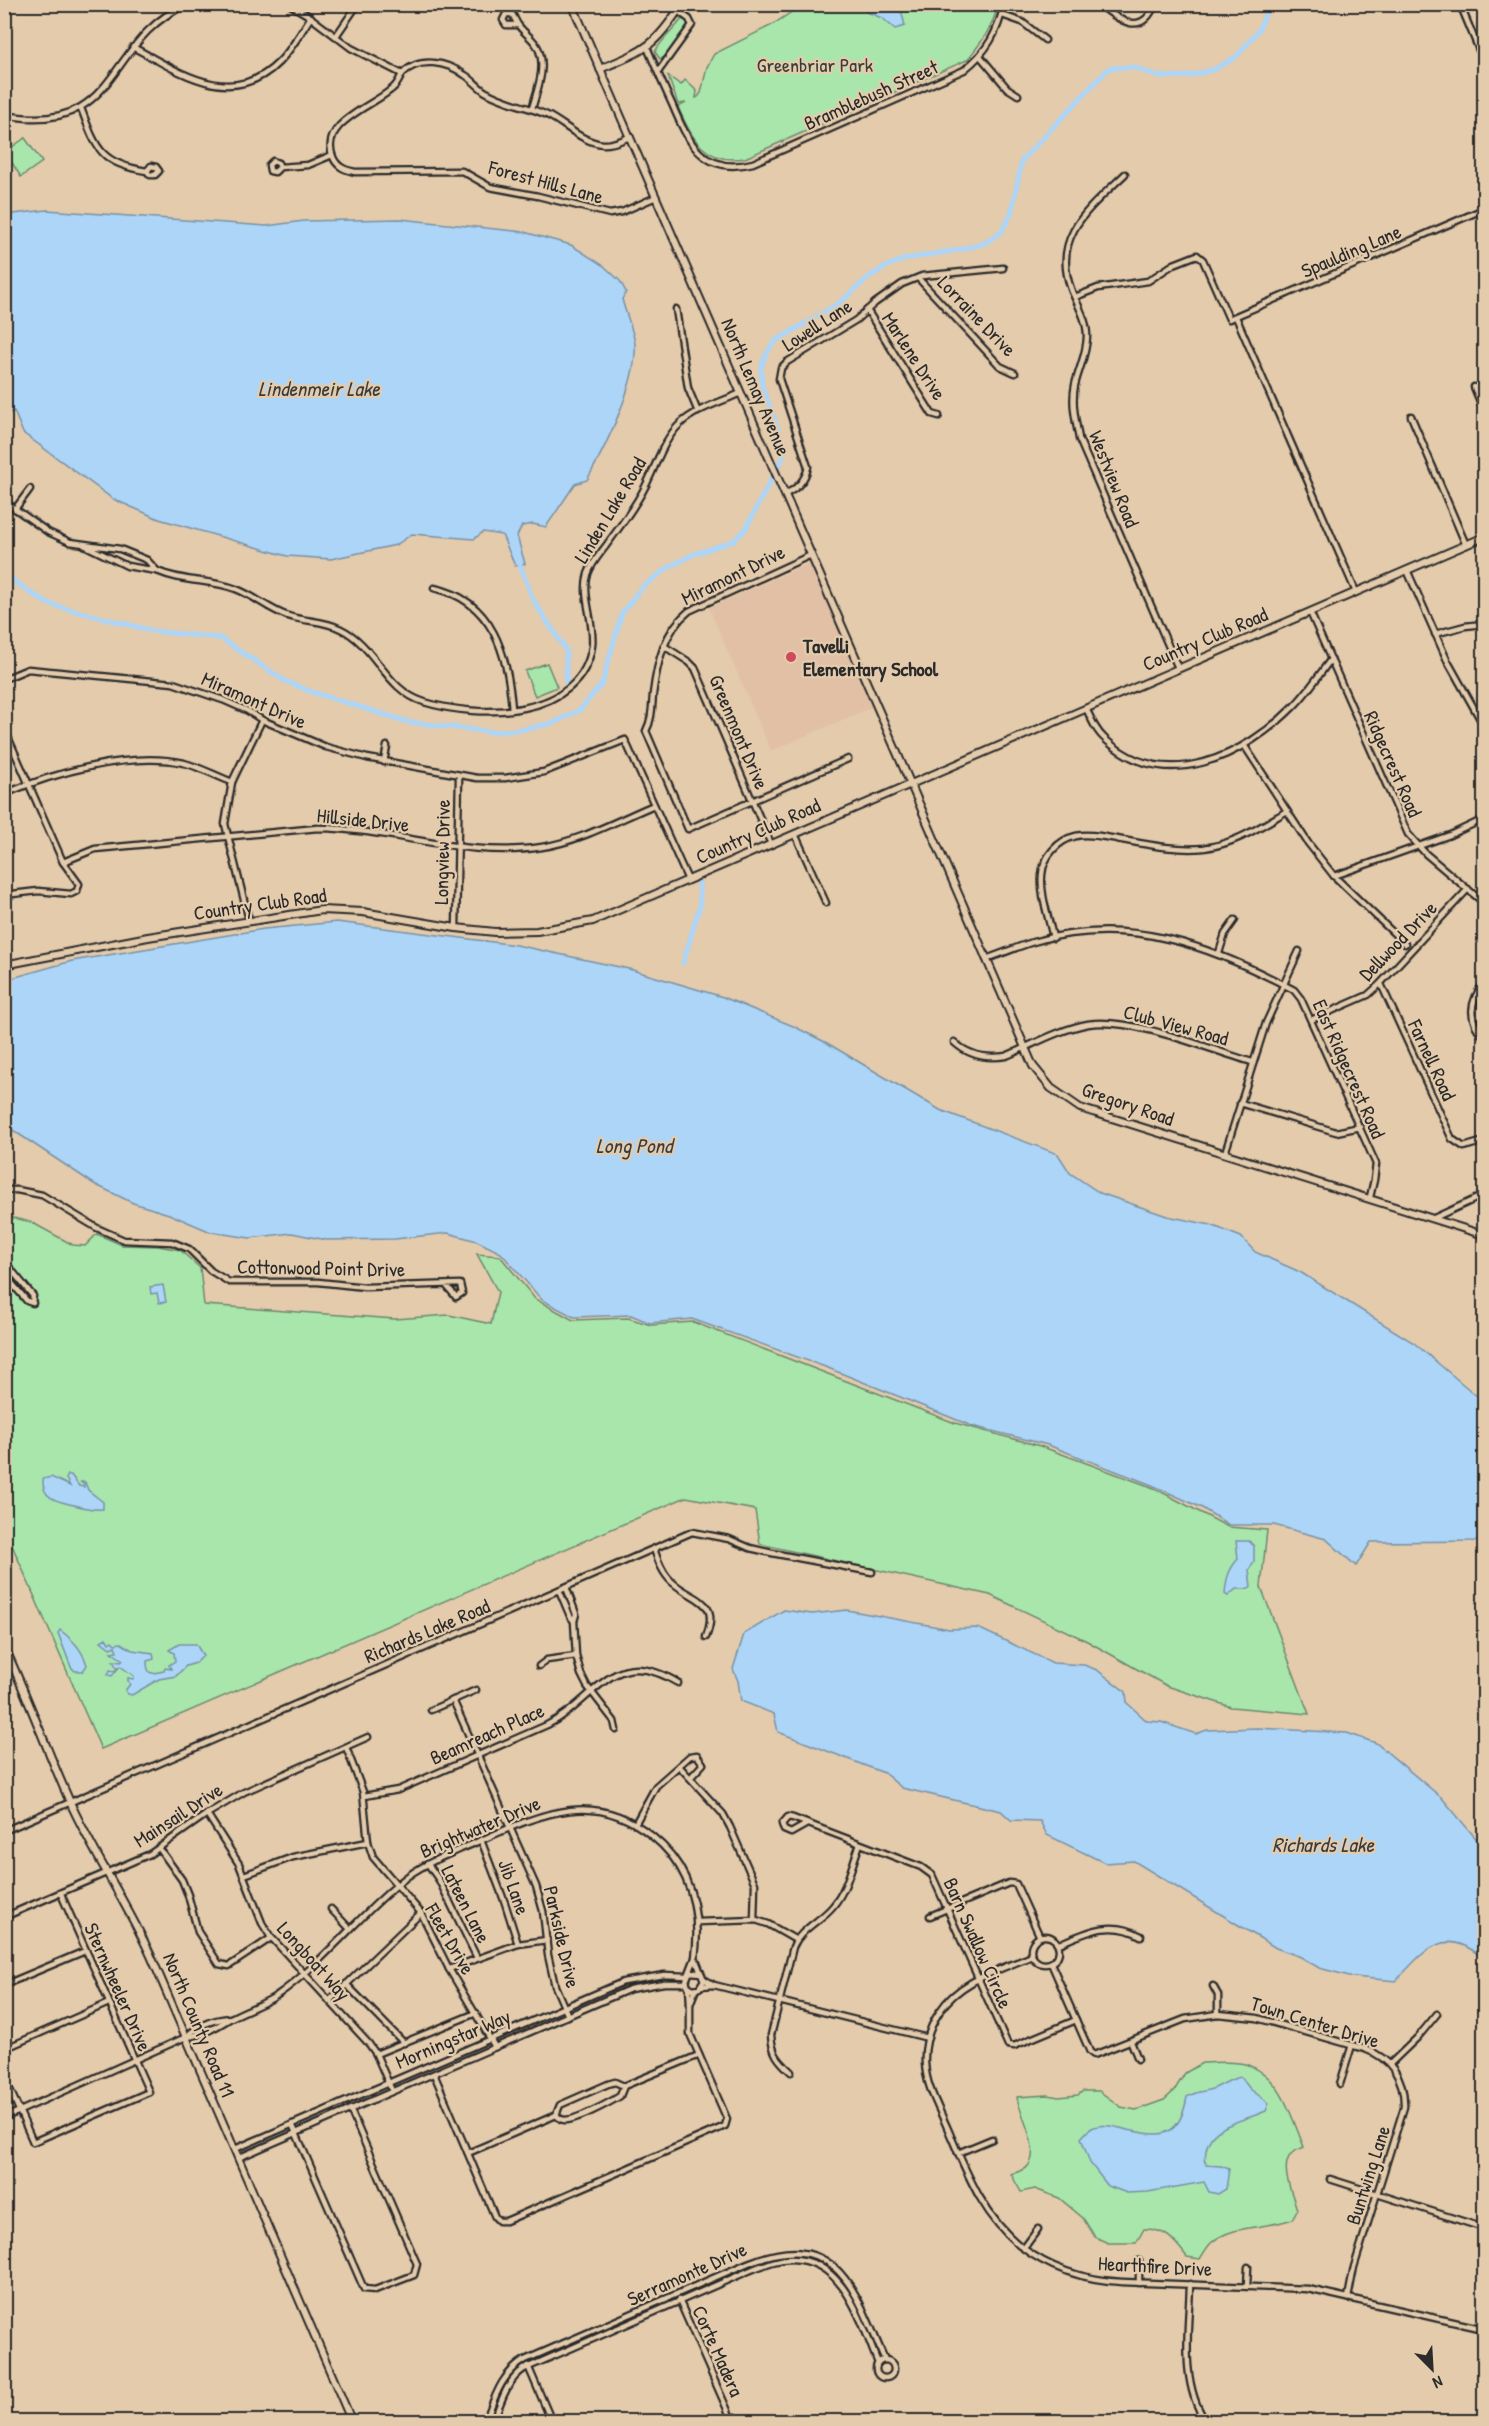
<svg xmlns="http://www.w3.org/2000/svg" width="1489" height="2426" font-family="'Patrick Hand',sans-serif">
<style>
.built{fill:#e2c0a6}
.green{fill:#a9e6ac;stroke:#6a886c;stroke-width:1.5}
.water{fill:#acd5f7;stroke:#7891a5;stroke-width:1.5}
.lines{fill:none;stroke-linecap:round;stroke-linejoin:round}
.canal{stroke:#acd5f7;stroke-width:5}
.street-casing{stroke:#2b2b2b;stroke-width:9}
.secondary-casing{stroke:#2b2b2b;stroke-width:10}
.street{stroke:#e4cbac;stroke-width:4.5}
.secondary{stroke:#e4cbac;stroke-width:6}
.poi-dot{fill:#d1495b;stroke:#e4cbac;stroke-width:2}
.labels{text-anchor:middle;stroke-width:4.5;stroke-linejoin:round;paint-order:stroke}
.park-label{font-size:20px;fill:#383e38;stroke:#e4cbac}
.street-label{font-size:20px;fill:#2b2b2b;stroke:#e4cbac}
.poi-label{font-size:20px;font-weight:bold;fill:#2b2b2b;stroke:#e4cbac;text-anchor:start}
.water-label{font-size:21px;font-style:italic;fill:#383c3f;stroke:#e4cbac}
</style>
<rect width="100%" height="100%" fill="#e4cbac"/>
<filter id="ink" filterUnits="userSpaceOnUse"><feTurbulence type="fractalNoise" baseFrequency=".0167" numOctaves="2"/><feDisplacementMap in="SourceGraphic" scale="12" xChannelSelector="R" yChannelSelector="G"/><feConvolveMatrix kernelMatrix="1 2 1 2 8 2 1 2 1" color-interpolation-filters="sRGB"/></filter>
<g filter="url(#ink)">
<path class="built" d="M812 562 872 707 771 751 709 608Z"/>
<g class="green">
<path d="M802 5H998C993 27 981 43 967 60L745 158C705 165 692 138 678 107L686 103 678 104 668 76 681 85 685 80 697 91 696 98 698 97 701 93 707 67 714 54 772 25Z"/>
<path d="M684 19 689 23 688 27 665 57 660 59 655 52C660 41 674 30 681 20Z"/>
<path d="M25 138 42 162 21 177 5 152Z"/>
<path d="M547 663 557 687 535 696 525 671Z"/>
<path d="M5 1216 31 1222 73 1245 85 1246 97 1234 122 1245 158 1246 180 1250 200 1268 204 1305 395 1319 449 1315 491 1324 498 1292 477 1254 500 1256 535 1299 573 1320 628 1318 651 1325 693 1322 955 1423 1040 1446 1154 1488 1228 1527 1267 1530 1261 1587 1309 1714 1231 1707 1167 1686 1087 1641 990 1595 760 1544 755 1510 686 1497 101 1749 5 1529Z"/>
<path d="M1202 2063C1215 2063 1235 2060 1248 2065 1282 2077 1291 2116 1304 2147 1300 2149 1294 2151 1291 2154 1279 2169 1293 2194 1297 2210L1292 2219C1267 2229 1232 2224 1211 2243 1207 2247 1203 2254 1200 2259L1187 2257C1175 2241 1165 2228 1144 2229L1136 2243H1108L1095 2237 1083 2218 1059 2198 1035 2189 1021 2192 1011 2174C1016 2172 1025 2171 1028 2166 1042 2150 1019 2114 1017 2097L1047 2095 1059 2097 1078 2095 1083 2091H1099L1121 2107 1136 2110 1164 2100 1174 2091 1185 2073Z"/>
</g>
<g class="water">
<path d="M862 5H900L905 26 895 29 882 18 866 12Z"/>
<path d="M47 210 266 226 304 221 400 219 524 232 571 245 604 266 620 281 626 292 622 299C625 312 634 332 635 344 638 381 605 448 587 480L575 484 546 527 533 524 522 526 517 536 525 564 515 566 502 535 483 532 474 539 412 534 396 545 331 559 287 556 159 519 113 499 23 433 14 411 5 415V215Z"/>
<path d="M337 922 516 945 629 969 723 997 793 1026 827 1043 940 1110 1058 1154 1070 1173 1100 1193 1167 1216 1211 1225 1241 1237 1255 1252 1300 1272 1414 1343 1484 1402V1541L1371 1542 1356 1566 1326 1539 1274 1525H1229L1202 1508 1152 1485 1048 1445 972 1426 828 1368 692 1319 650 1323 631 1315 574 1317 542 1300 501 1253 477 1241 448 1233 395 1239 326 1240 292 1233 250 1238 211 1232 169 1214 133 1203 94 1184 5 1125V980L72 961 264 929Z"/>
<path d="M163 1285 166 1302 159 1303 157 1293 151 1294 150 1287Z"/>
<path d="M68 1475H71L79 1486 84 1487V1484L80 1482H85L88 1490 103 1502V1509C94 1510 86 1508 78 1506 62 1502 41 1501 43 1479L51 1477 70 1486 66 1479Z"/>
<path d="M1236 1541H1249L1254 1546V1561L1249 1570 1251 1587 1246 1589H1236L1228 1596 1225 1594C1226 1580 1228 1570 1238 1559Z"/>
<path d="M784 1610 812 1614 847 1610 949 1629 978 1628 1053 1663 1084 1665 1097 1670 1126 1692 1127 1703 1147 1721 1161 1722 1196 1734 1207 1730 1257 1728 1347 1733 1376 1743 1442 1798 1484 1848V1884L1481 1911 1484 1932V1959C1444 1924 1425 1950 1396 1981L1353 1977 1319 1968 1301 1957 1276 1948 1134 1861 1105 1863 1047 1835 1040 1821 1011 1820 1001 1811 902 1788 884 1773 778 1732 774 1714 741 1701 738 1681 733 1669 744 1634Z"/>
<path d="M60 1630C73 1640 82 1649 87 1665L83 1671H75L71 1667 58 1633Z"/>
<path d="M106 1638 109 1643 112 1641 115 1644 121 1643 132 1650 153 1653 154 1659 147 1661C147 1679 154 1672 164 1671L165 1668 171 1669 169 1665 175 1661 174 1653 169 1650 179 1644H196L203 1656 196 1663 186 1666 176 1676 159 1679 132 1695 128 1694 125 1691 130 1684 128 1681V1678L133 1679 134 1676 120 1666 112 1676 108 1675 110 1670 115 1671 117 1668 113 1661 121 1662 123 1660 111 1652 117 1651 115 1646 110 1648 101 1641Z"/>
<path d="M1241 2077 1250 2089 1269 2103 1266 2111C1239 2123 1200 2125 1206 2165L1221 2166 1229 2169 1226 2189 1218 2194 1209 2192 1204 2182 1148 2192 1127 2193 1108 2186 1090 2163 1081 2138C1084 2135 1088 2130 1092 2128 1099 2124 1112 2126 1120 2128 1158 2137 1179 2142 1187 2097 1196 2091 1203 2092 1212 2089 1223 2085 1229 2079 1241 2077Z"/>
</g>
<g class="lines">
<g class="canal">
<path d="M520 565 533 600 566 650V682"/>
<path d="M4 574 31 593 49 604 153 631 220 638 285 681 312 692 408 722 492 732 525 729 553 723 580 710 602 684 622 613 640 589 669 567 694 554 733 541 745 530 784 455 782 440 762 386 761 368 765 356 774 342 838 304 869 277 887 266 905 259 963 249 985 243 1002 231 1011 214 1022 160 1109 68 1133 67 1160 77 1189 76 1215 69 1236 57 1258 31 1270 4"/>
<path d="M683 963 700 905 699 883"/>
</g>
<g class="street-casing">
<g id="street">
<path d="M289 4 306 14 351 48 402 74C419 56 447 62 465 75 473 80 479 88 486 92 505 103 527 106 547 115 564 123 583 143 603 144 613 145 621 140 630 137"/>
<path d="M1099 4C1118 20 1142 38 1155 4"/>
<path d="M1460 4 1484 62"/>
<path d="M1002 15 1022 22 1045 40"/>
<path d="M517 25H506L503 20 506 14H512C515 18 516 23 519 26 525 34 534 39 538 48 547 67 537 90 532 109"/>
<path d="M336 36 358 4"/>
<path d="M133 47C179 72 232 110 279 62 292 49 301 32 311 17"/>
<path d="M647 47C655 66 663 85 672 104 688 142 703 176 753 163L964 70C987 52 998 32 1004 4"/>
<path d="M980 56 1007 88 1018 95"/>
<path d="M658 72 692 25 689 19 668 4"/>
<path d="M402 74C400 78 398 83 395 86 378 105 318 121 333 157 337 167 345 170 355 172L462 171 490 187 538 196 610 214 622 212 656 197"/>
<path d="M81 108C96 148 100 164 147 171L150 175H155L159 171 156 167 151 166 147 171"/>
<path d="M4 115C123 137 103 39 188 4"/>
<path d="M280 167 278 163 273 161 269 165 270 171 275 172 280 167 308 165 332 155"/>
<path d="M1125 174C1091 207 1051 235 1071 289 1077 304 1087 319 1087 336 1087 353 1079 368 1075 385 1071 403 1076 422 1079 439L1178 668"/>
<path d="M918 278 1000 366 1015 373"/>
<path d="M1075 297 1098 288 1148 281 1174 264 1197 255 1203 260 1229 319 1484 209"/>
<path d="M676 309 688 388 698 412"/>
<path d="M867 310 932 414 939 416"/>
<path d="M1236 317 1356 592"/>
<path d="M1474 387 1484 411"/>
<path d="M1411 416 1466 545"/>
<path d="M785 494C797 489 805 481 808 467L779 379 781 368 787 362 856 320 875 303 902 284 922 276 1003 268"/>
<path d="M4 501 48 532 70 542 120 549 147 560 157 571 127 566 84 545"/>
<path d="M15 509 30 489"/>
<path d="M811 555 689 611C664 631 657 663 653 694 652 707 652 720 646 731L688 829 848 759"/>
<path d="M1407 570 1447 660 1484 726"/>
<path d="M157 571C185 583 210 579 236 589 255 596 269 610 288 616 306 622 324 620 341 629 376 646 385 690 424 702 479 719 581 719 592 646 595 622 581 596 588 574 592 562 601 553 608 543 621 525 635 507 645 487 656 466 663 440 680 424 696 409 721 402 741 393"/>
<path d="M434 588C493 600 508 655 512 709"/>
<path d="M1310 612 1408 834 1426 854 1484 903"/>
<path d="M1435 634 1465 626 1484 624"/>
<path d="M664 646 689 662 695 668 771 844"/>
<path d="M4 679 28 669 173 683 223 700 248 711 262 720 326 747 367 758 477 778H505L544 772 625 740 688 880"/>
<path d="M1086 708C1091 719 1096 731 1105 739 1165 795 1245 756 1294 706 1308 692 1319 675 1331 659"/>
<path d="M4 728 63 862 79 884 77 891 71 894 38 891 4 895"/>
<path d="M1244 745 1308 843 1334 876 1405 944"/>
<path d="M384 762 387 746"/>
<path d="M4 794C54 773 130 751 184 763 200 767 216 776 232 782"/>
<path d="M795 834 826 903"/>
<path d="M63 862 95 849 318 828C393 829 467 859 542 847 581 841 618 820 654 805"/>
<path d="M1334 876 1450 835 1484 819"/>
<path d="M249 920 225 824 232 782 262 720"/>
<path d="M456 928 459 777"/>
<path d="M1053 938C1049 918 1040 895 1042 875 1043 857 1058 840 1076 836 1089 833 1104 837 1117 839 1145 844 1175 851 1204 848 1235 844 1260 827 1287 811"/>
<path d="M1219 953 1225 934 1235 920"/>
<path d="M986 959C1001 954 1017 947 1033 942 1129 914 1211 946 1294 990L1301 999 1376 1164 1374 1180 1370 1197"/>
<path d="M1484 983C1470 1001 1467 1020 1484 1037"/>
<path d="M1381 984 1452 1139 1464 1147 1484 1141"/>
<path d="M1311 1020 1368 995 1379 985 1468 889"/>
<path d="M954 1042C969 1056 987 1059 1006 1056 1032 1045 1060 1029 1088 1024 1132 1017 1208 1049 1252 1062"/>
<path d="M1240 1103 1336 1132 1360 1127"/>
<path d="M1225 1153 1266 1023 1299 951"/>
<path d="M4 1190H17L42 1195 97 1228 124 1240 172 1242 189 1249 211 1271 229 1282H318L365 1287 460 1284 462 1293 456 1297 446 1285"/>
<path d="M1434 1218 1484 1195"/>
<path d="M4 1261 33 1296 32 1302"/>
<path d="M4 1274 27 1301 33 1303"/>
<path d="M654 1549C658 1560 662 1573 672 1582 693 1601 721 1599 706 1637"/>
<path d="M566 1587 576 1614 574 1621 576 1656 581 1674 587 1686 614 1721 616 1730"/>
<path d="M559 1590 570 1616 574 1621"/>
<path d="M539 1666 547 1660 576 1656"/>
<path d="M453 1700 536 1886 543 1911 548 1955 555 1986 568 2016"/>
<path d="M431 1710 476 1690"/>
<path d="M346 1747 363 1792 368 1842 373 1857 421 1913 449 1969 495 2047"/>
<path d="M679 1766 723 1814 730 1827 755 1884 754 1920"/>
<path d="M364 1796 398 1790 547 1725C599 1699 612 1643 678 1683"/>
<path d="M207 1814 239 1864 262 1923 270 1936 369 2044 376 2054 392 2091"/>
<path d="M635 1824 656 1786 690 1756 697 1755 703 1764 691 1777"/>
<path d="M807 1824 791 1833 784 1830 782 1824 788 1817 793 1818 921 1867 932 1875 1008 2045 1014 2046 1076 2020"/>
<path d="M4 1831 692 1532 729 1539 750 1548 772 1553 872 1572"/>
<path d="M481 1840 505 1903 518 1944"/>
<path d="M159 1848 182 1880 188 1895 198 1932 219 1964 229 1966 271 1938"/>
<path d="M428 1864 439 1880 477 1958"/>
<path d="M244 1875 293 1857 368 1842"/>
<path d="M331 1909 350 1929"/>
<path d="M930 1916 1009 1883 1016 1884 1040 1937"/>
<path d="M4 1917 150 1854 207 1814 244 1792 368 1737"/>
<path d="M698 1922 756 1920 768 1924 796 1940"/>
<circle cx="1045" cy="1950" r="14"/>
<path d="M1059 1944C1087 1932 1112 1919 1141 1936"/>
<path d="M1032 1956C1000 1970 960 1980 940 2011 930 2026 924 2045 925 2063 926 2086 938 2106 947 2127 966 2171 982 2215 1020 2246 1050 2269 1085 2280 1122 2282L1308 2289 1484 2329"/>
<path d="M1051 1963 1090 2052 1094 2055 1185 2019 1218 2014 1257 2018 1365 2049C1391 2058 1405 2079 1404 2107L1354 2267 1348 2298"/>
<path d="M449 1969 518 1944 547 1940"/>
<path d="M691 1972 701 1973 704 1980 699 1988 693 1989 688 1986 686 1981 695 1958 701 1973"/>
<path d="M346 1984 404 2043"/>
<path d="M4 1985 85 1951"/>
<path d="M714 1985 928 2038"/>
<path d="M701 1986 714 1985 704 1979"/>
<path d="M1213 1986 1218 1995V2014"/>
<path d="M689 1987 690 2004 696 1989"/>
<path d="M329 2001 421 1913"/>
<path d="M186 2037C198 2025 214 2019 231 2018"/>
<path d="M1131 2042 1138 2059"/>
<path d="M4 2049 109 2003"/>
<path d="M376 2054 476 2013"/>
<path d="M1390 2064 1418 2037 1437 2014"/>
<path d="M791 2072C778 2060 772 2053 771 2035L793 1947C800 1929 821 1921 833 1906 847 1890 852 1864 860 1844"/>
<path d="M434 2074 495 2217 499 2221H506L725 2126 727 2119 690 2034V2004"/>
<path d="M4 2076 33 2142 149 2092 61 1894"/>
<path d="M1340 2084 1352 2045"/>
<path d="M624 2086 615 2082 608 2084 560 2105 556 2115C560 2118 560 2120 565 2120 577 2120 609 2103 620 2096L624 2086 699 2055"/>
<path d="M4 2118 186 2037C204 2035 216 2027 231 2018 246 2010 262 2005 276 1996 325 1962 361 1912 408 1876 429 1861 454 1852 477 1842 537 1816 593 1787 652 1836 691 1867 701 1911 695 1958"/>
<path d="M292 2124 364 2289 375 2290 414 2275 417 2264 350 2109"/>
<path d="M235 2149 623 1982 664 1975 687 1976"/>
<path d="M468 2153 556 2115"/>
<path d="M958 2153 992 2139"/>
<path d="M238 2158 630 1989 664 1983H687"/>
<path d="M1330 2179 1484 2228"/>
<path d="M1024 2248 1038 2229"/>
<path d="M1139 2283V2261"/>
<path d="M1190 2284C1189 2328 1179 2382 1206 2422"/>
<path d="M1247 2286 1248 2267"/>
<path d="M679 2300 731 2418"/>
<circle cx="885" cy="2369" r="9"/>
<path d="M528 2366 552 2422"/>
<path d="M485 2422C495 2397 501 2374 525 2360L748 2263C839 2226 855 2292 885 2360"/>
<path d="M493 2422C501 2403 506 2381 524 2369L751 2270C764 2265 777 2259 791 2259 845 2259 861 2323 878 2363"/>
<path d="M727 2422 735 2417 742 2422"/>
</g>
</g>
<g class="secondary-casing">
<g id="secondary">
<path d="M572 4 1033 1066 1051 1088 1080 1108 1484 1235"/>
<path d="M600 69C645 50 655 47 682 4"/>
<path d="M4 965 148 937 322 910 363 912 456 928 495 932 537 931 593 921 1484 537"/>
<path d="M4 1646C28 1697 47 1751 70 1802 94 1855 127 1903 151 1956L352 2422"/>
</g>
</g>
<use href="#street" class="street"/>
<use href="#secondary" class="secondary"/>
</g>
</g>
<circle class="poi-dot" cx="791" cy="657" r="6"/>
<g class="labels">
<g class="park-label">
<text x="815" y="72">Greenbriar Park</text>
</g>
<g class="street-label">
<text transform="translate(871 95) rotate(-24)" y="7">Bramblebush Street</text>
<text transform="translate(546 182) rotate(15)" y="7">Forest Hills Lane</text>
<text transform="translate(1351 251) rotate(-23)" y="7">Spaulding Lane</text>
<text transform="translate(977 316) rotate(46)" y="7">Lorraine Drive</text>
<text transform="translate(817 325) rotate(-33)" y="7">Lowell Lane</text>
<text transform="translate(914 356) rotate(57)" y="7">Marlene Drive</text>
<text transform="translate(756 387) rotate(67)" y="7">North Lemay Avenue</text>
<text transform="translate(1114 479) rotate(68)" y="7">Westview Road</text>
<text transform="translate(610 510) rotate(-59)" y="7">Linden Lake Road</text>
<text transform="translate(733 575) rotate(-26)" y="7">Miramont Drive</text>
<text transform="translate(1205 639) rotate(-23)" y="7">Country Club Road</text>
<text transform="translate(254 700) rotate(24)" y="7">Miramont Drive</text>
<text transform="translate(739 732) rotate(67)" y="7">Greenmont Drive</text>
<text transform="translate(1393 764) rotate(66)" y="7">Ridgecrest Road</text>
<text transform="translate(363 820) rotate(6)" y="7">Hillside Drive</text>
<text transform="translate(758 831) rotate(-24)" y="7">Country Club Road</text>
<text transform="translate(442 852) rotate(-89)" y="7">Longview Drive</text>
<text transform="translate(260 904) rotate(-8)" y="7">Country Club Road</text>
<text transform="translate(1398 941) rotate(-46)" y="7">Dellwood Drive</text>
<text transform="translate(1176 1025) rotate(15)" y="7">Club View Road</text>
<text transform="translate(1432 1060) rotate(65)" y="7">Farnell Road</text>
<text transform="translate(1349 1069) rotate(66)" y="7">East Ridgecrest Road</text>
<text transform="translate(1128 1104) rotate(19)" y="7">Gregory Road</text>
<text transform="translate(321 1268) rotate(1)" y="7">Cottonwood Point Drive</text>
<text transform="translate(427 1631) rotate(-23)" y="7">Richards Lake Road</text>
<text transform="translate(487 1734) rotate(-24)" y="7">Beamreach Place</text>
<text transform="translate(178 1815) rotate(-33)" y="7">Mainsail Drive</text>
<text transform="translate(480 1827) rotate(-23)" y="7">Brightwater Drive</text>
<text transform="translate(514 1887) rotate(70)" y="7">Jib Lane</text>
<text transform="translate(466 1904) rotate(63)" y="7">Lateen Lane</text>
<text transform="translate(562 1937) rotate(77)" y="7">Parkside Drive</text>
<text transform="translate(450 1939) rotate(60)" y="7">Fleet Drive</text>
<text transform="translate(978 1943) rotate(66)" y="7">Barn Swallow Circle</text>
<text transform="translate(314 1961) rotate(48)" y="7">Longboat Way</text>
<text transform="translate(118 1987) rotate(66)" y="7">Sternwheeler Drive</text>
<text transform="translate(1315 2022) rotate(17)" y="7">Town Center Drive</text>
<text transform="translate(199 2025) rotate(67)" y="7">North County Road 11</text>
<text transform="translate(453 2039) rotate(-23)" y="7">Morningstar Way</text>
<text transform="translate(1368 2175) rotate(-72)" y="7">Buntwing Lane</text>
<text transform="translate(1155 2266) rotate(3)" y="7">Hearthfire Drive</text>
<text transform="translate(687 2274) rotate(-24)" y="7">Serramonte Drive</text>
<text transform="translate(718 2351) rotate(66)" y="7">Corte Madera</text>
</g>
<g class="poi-label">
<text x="803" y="653">Tavelli<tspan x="803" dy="23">Elementary School</tspan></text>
</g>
<g class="water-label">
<text x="319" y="396">Lindenmeir Lake</text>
<text x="634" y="1153">Long Pond</text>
<text x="1323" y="1852">Richards Lake</text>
</g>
</g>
<rect width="1489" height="2426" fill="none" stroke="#e4cbac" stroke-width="24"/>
<rect x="12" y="12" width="1465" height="2402" fill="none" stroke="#2b2b2b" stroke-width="2" filter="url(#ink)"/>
<g transform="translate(1432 2369) rotate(156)" stroke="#e4cbac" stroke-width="4.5" paint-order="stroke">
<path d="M0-4.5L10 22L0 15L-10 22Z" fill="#2b2b2b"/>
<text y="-9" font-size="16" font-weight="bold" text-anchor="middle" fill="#2b2b2b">N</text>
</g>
</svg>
